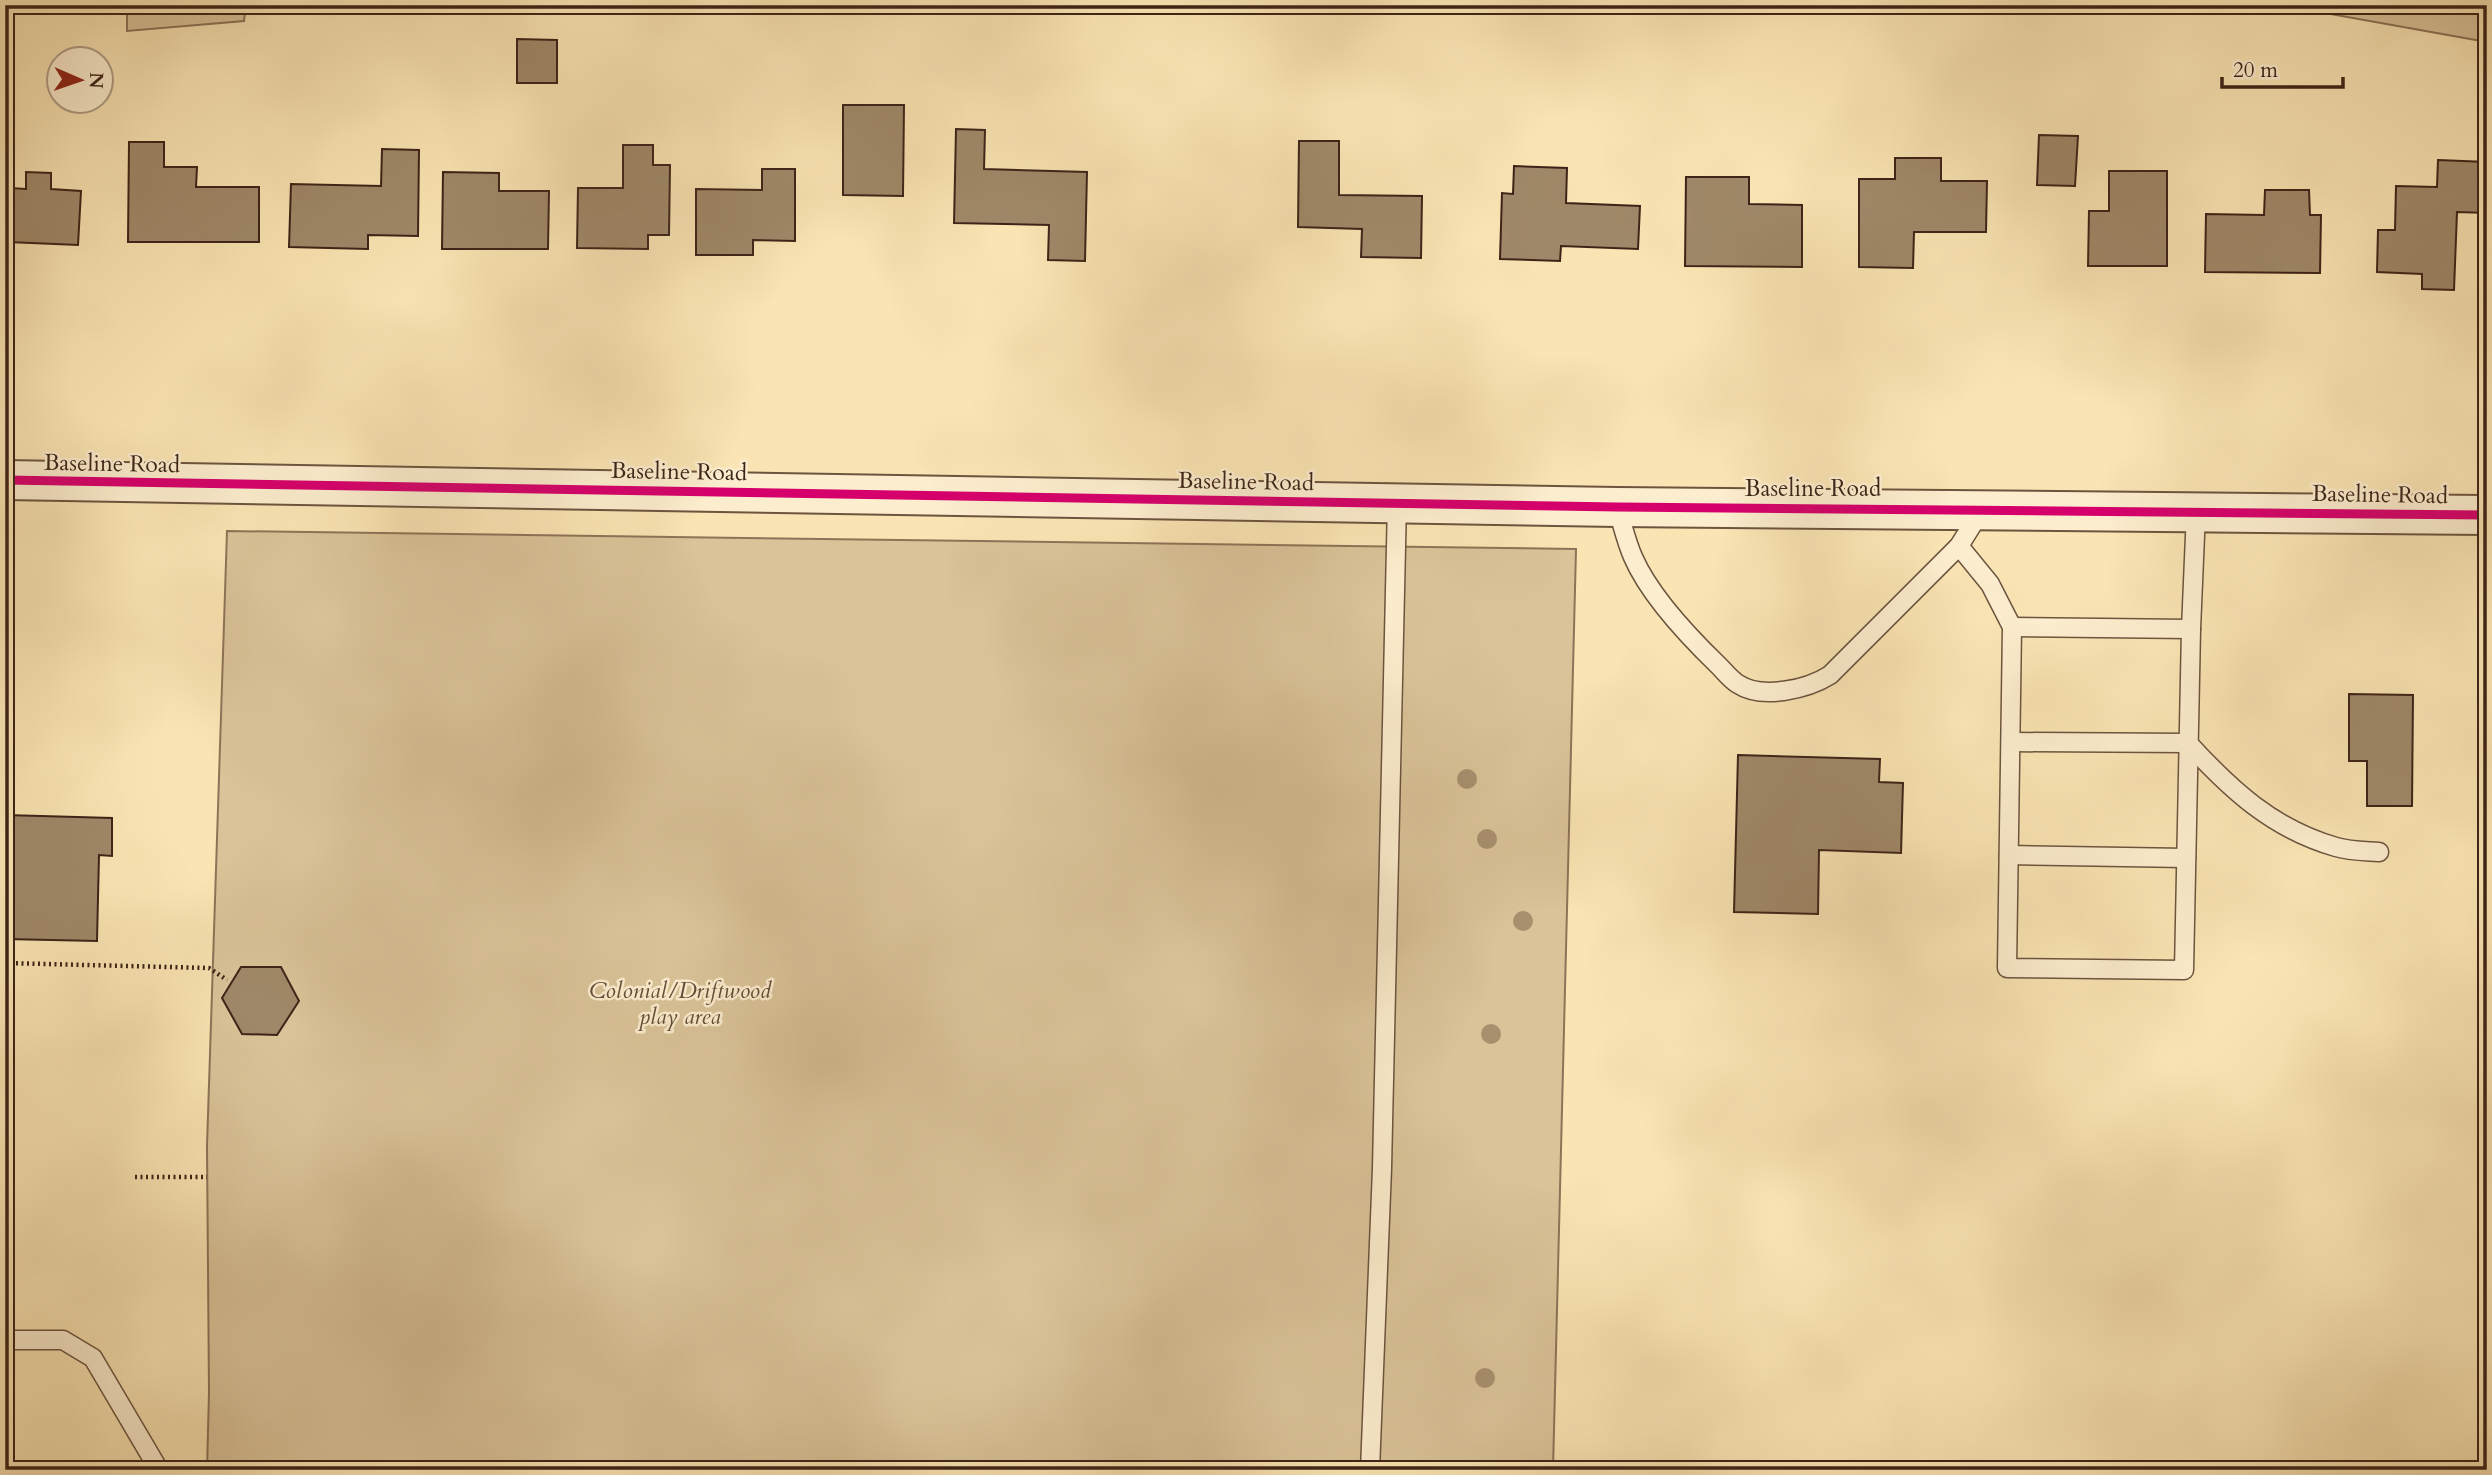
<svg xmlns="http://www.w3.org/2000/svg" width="2492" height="1475" font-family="Cardo,serif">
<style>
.green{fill:#dac399;stroke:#8c7458;stroke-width:2}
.building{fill:#9f8869;stroke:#3d2418;stroke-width:2}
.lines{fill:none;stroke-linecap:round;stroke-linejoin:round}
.service-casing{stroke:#6c543f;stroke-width:21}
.tertiary-casing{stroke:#6c543f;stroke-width:42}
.path{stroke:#3d2418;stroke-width:4.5;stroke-dasharray:2 3.5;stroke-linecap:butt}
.service{stroke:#fcedce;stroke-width:18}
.tertiary{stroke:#fcedce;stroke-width:38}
.cycleway-casing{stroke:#fcedce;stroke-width:13}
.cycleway{stroke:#d6006c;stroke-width:9}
.tree{fill:#a8906f}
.labels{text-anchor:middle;stroke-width:5;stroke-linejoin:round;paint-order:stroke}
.street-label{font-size:23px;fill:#3d2418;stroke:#fcedce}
.park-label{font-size:23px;font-style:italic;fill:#644c38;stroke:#fcedce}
</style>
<rect width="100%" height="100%" fill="#fae4b3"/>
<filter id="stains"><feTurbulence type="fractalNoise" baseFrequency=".00286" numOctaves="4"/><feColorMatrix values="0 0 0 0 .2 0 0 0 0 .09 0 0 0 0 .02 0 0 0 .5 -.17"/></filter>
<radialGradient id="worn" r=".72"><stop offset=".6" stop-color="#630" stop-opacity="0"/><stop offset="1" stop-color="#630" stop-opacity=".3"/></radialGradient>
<g class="green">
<path d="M127 5H246L244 21 127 31Z"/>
<path d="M2281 5H2487V42Z"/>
<path d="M227 531 1576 549 1553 1470H207L209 1392 207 1146Z"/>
</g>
<g class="building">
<path d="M517 39 557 40V83H517Z"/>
<path d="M843 105H904L903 196 843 195Z"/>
<path d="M956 129 985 130 984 169 1087 172 1085 261 1048 260 1049 225 954 223Z"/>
<path d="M2039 135 2078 136 2075 186 2037 185Z"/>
<path d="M1299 141H1339V195L1422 196 1421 258 1361 257 1362 229 1298 227Z"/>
<path d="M129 142H164V167H197L196 187H259V242H128Z"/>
<path d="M623 145H653V165H670L669 235H648V249L577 248 578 188H623Z"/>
<path d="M382 149 419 150 418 236 368 235V249L289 247 291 184 381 186Z"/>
<path d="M1895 158H1941V181H1987L1986 232H1914L1913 268 1859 267V179H1895Z"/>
<path d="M2438 160 2487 162V213L2457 212 2454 290 2422 289V274L2377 272 2378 230H2395L2396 186 2437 187Z"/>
<path d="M1514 166 1567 168 1566 203 1640 206 1638 249 1561 246 1560 261 1500 259 1502 193 1513 194Z"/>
<path d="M762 169H795V241L753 240V255H696V189L762 190Z"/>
<path d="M2109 171H2167V266H2088L2089 211H2109Z"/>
<path d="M26 172 51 173V189L81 191 78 245 8 242 11 188 26 189Z"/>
<path d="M443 172 499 173V191H549L548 249H442Z"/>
<path d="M1686 177H1749V204L1802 205V267L1685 266Z"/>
<path d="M2265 190H2309L2310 215H2321L2320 273 2205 272 2206 214 2264 215Z"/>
<path d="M2349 694 2413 695 2412 806H2367V761H2349Z"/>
<path d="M1738 755 1880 759 1879 782 1903 783 1901 853 1819 850 1818 914 1734 912Z"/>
<path d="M5 815 112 818V856L99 855 97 941 5 939Z"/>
<path d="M241 967H281L299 1001 277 1035 242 1034 222 998Z"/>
</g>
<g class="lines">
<g class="service-casing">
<g id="service">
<path d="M1617 507C1622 523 1626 541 1633 557 1649 594 1690 638 1719 666 1725 672 1731 680 1738 684 1762 700 1808 689 1830 675L1959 546 1981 511"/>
<path d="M1959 546 1990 584 2012 627 2007 968 2184 970 2191 629 2196 512"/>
<path d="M2012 627 2191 629"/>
<path d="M2011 742 2188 743C2231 790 2273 829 2336 847 2349 851 2365 851 2379 852"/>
<path d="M2009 855 2186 858"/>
<path d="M5 1340H63L93 1358 159 1470"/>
<path d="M1370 1470 1382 1168 1397 502"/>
</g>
</g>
<g class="tertiary-casing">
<path id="tertiary" d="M5 480 1617 507 2487 515"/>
</g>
<g class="path">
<path d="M5 963 209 968 227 980"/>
<path d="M135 1177H207"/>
</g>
<use href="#service" class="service"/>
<use href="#tertiary" class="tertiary"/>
<g class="cycleway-casing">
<path id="cycleway" d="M5 480 1617 507 2487 515"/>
</g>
<use href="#cycleway" class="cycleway"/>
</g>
<g class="tree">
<circle cx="1467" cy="779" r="10"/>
<circle cx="1487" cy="839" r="10"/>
<circle cx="1523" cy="921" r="10"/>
<circle cx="1491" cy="1034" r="10"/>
<circle cx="1485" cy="1378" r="10"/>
</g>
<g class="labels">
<g class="street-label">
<text transform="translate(112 463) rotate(1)" y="8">Baseline Road</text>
<text transform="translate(679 471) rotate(1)" y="8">Baseline Road</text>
<text transform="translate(1246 481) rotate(1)" y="8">Baseline Road</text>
<text x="1813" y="496">Baseline Road</text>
<text transform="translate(2380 494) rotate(1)" y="8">Baseline Road</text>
</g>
<g class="park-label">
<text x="680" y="998">Colonial/Driftwood<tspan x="680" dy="26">play area</tspan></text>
</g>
</g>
<rect width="2492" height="1475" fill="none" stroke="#fae4b3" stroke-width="28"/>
<rect x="7" y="7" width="2478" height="1461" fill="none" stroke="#3d2418" stroke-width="3.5"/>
<rect x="14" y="14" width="2464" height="1447" fill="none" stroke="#3d2418" stroke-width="2"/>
<g transform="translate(80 80) rotate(92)"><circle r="33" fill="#fcedce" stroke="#b09d85" stroke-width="2"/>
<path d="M0-5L12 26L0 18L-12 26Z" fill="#8f2418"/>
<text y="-10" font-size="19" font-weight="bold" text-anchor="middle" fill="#3d2418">N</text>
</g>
<path d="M2222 77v10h121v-10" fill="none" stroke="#3d2418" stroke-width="3.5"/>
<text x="2233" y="77" font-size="21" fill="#3d2418" stroke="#fcedce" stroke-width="5" paint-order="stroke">20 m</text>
<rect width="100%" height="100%" filter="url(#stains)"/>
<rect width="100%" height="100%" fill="url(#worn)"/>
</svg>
